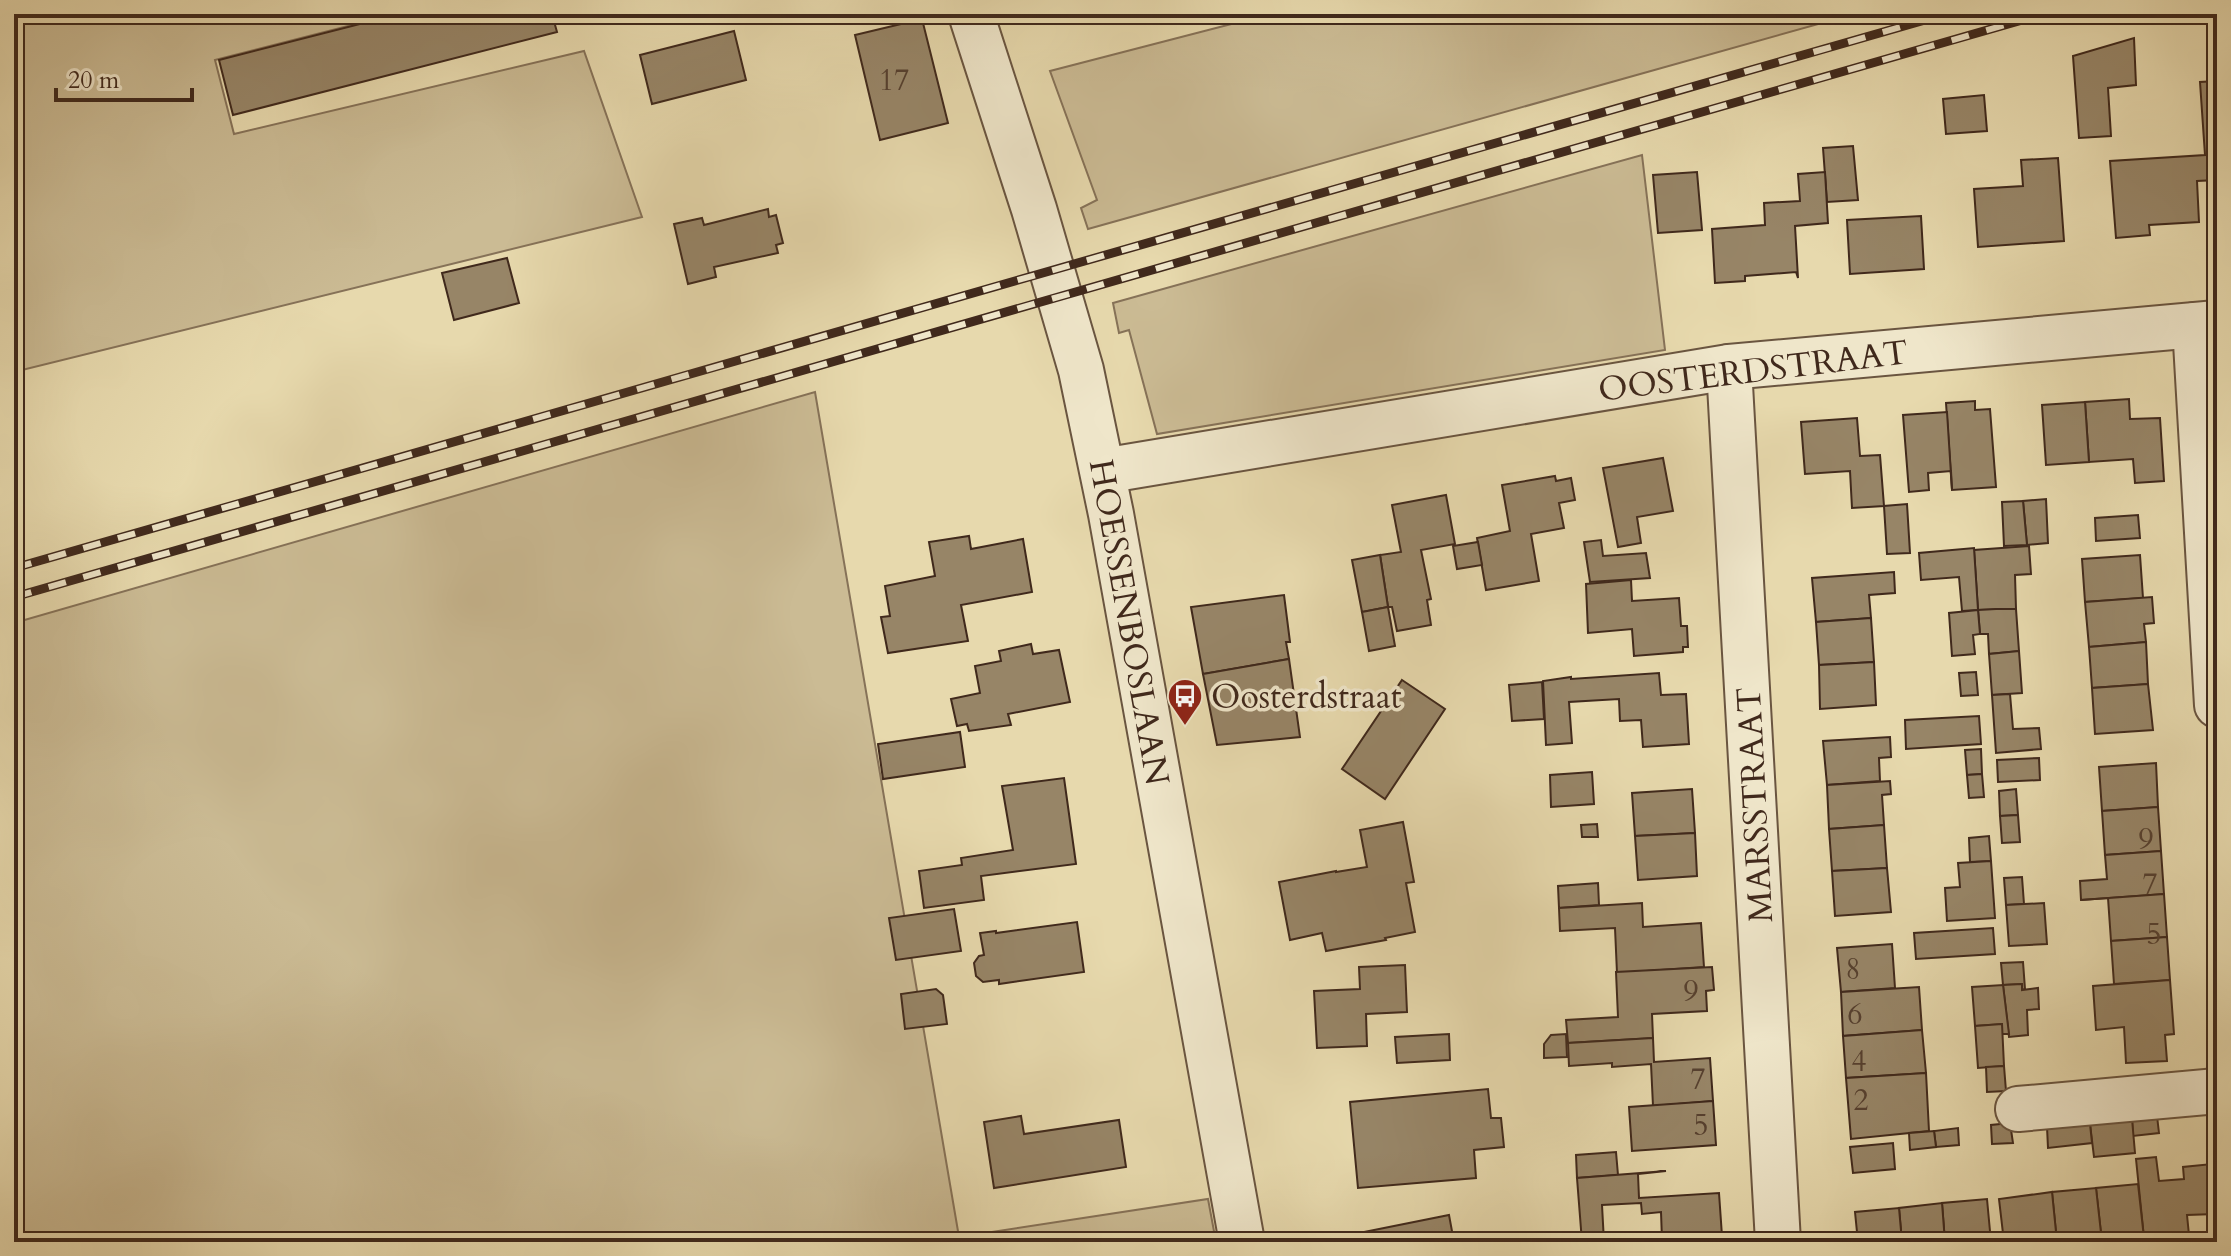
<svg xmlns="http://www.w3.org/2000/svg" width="2231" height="1256" font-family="Cardo,serif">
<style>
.green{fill:#cbbb94;stroke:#867258;stroke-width:2}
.building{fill:#978567;stroke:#40291c;stroke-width:2}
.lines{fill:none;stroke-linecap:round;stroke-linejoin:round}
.minor-casing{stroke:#6a5540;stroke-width:48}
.minor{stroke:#efe6ca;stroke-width:44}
.rail-casing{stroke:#40291c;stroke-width:9}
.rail{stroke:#efe6ca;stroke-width:6;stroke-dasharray:18;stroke-linecap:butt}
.labels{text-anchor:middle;stroke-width:7;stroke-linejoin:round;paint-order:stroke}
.number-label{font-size:30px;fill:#56402f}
.street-label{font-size:34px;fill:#40291c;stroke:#efe6ca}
.poi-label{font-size:34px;fill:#40291c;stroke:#efe6ca;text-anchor:start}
</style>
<rect width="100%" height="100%" fill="#e7d9ad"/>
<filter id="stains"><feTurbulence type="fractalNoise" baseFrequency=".0025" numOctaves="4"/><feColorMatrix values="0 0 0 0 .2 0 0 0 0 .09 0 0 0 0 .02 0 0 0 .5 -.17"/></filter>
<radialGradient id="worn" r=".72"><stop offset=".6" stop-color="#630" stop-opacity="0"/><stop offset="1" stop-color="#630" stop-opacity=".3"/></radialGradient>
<g class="green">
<path d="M14 14H395L215 60 234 134 584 51 642 217 14 372Z"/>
<path d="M1270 14H1854L1088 229 1081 208 1097 200 1050 71Z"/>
<path d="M1642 155 1665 350 1157 434 1129 330 1119 333 1113 303Z"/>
<path d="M815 392 959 1237 1208 1199 1216 1242H14V623Z"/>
</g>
<g class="building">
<path d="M399 14H552L557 32 233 115 219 60Z"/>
<path d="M922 19 948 123 880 140 855 35Z"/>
<path d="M734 31 746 80 652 104 640 55Z"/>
<path d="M2134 38 2136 85 2108 88 2111 136 2079 138 2073 56Z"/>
<path d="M2217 81V180L2197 181 2199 222 2149 225 2150 235 2116 238 2110 161 2205 155 2200 82Z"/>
<path d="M1984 95 1987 131 1946 134 1943 99Z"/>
<path d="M1853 146 1858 200 1827 202 1823 148Z"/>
<path d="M2058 158 2064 241 1978 247 1974 189 2023 186 2021 160Z"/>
<path d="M1697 172 1702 230 1658 233 1653 175Z"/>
<path d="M1825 172 1828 223 1795 226 1798 278 1796 272 1745 276V281L1715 283 1712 229 1765 225 1764 203 1800 201 1798 174Z"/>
<path d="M768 209 769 217 776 215 783 243 776 245 778 253 714 267 716 277 688 284 674 224 702 218 704 225Z"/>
<path d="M1921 216 1924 269 1850 274 1847 220Z"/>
<path d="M507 258 519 303 454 320 442 273Z"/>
<path d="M2129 399 2130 419 2160 418 2164 481 2135 483 2133 459 2089 462 2085 402Z"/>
<path d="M1975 401V410L1990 409 1996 487 1952 490 1946 403Z"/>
<path d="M2085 402 2089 462 2046 465 2042 405Z"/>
<path d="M1947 412 1952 490 1951 471 1928 473 1929 490 1909 492 1903 415Z"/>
<path d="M1857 418 1860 456 1880 455 1884 506 1852 508 1850 471 1805 474 1801 422Z"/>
<path d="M1663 458 1673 511 1637 517 1641 543 1618 547 1603 468Z"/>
<path d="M1555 476 1556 481 1571 478 1575 500 1559 503 1564 528 1531 534 1539 581 1486 590 1477 538 1510 531 1502 485Z"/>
<path d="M1446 495 1455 544 1421 550 1431 599 1427 600 1431 625 1397 631 1392 607H1388L1380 555 1401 552 1392 505Z"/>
<path d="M2046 499 2048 543 2027 545 2023 501Z"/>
<path d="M2023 501 2027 545 2004 546 2002 502Z"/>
<path d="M1907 504 1910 553 1887 554 1884 506Z"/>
<path d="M2138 515 2140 538 2096 541 2095 518Z"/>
<path d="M969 536 971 549 1023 539 1032 592 961 605 968 641 888 653 881 617 890 616 885 586 935 576 929 542Z"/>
<path d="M1601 540 1603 556 1646 553 1650 578 1590 582 1584 542Z"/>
<path d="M1478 542 1482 565 1457 569 1453 546Z"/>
<path d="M2029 546 2031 574 2015 575 2016 609 1978 610 1974 550Z"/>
<path d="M1974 548 1978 610 1962 611 1959 577 1921 580 1919 553Z"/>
<path d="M1380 555 1388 607 1362 612 1352 560Z"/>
<path d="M2140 555 2143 598 2085 602 2082 559Z"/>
<path d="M1894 572 1895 593 1869 595 1871 618 1816 622 1812 578Z"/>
<path d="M1631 580 1632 601 1679 598 1681 626H1687L1688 647H1683V652L1634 656 1632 629 1588 633 1586 584Z"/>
<path d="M1284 595 1290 642H1286L1289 659 1203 674 1191 607Z"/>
<path d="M2152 597 2154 623 2144 624 2146 642 2089 647 2085 602Z"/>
<path d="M1388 607 1395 646 1369 651 1362 612Z"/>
<path d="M1996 609H2016L2019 651 1989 654 1988 634H1980L1978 610Z"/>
<path d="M1978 610 1980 634 1973 635 1975 654 1952 656 1949 613Z"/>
<path d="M1871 618 1874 662 1819 665 1816 622Z"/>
<path d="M2146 642 2148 684 2092 688 2089 647Z"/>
<path d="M1031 644 1033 654 1059 650 1070 702 1008 714 1011 725 969 731 967 724 957 726 951 699 980 693 975 666 1001 661 999 651Z"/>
<path d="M2019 651 2022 693 1992 695 1989 654Z"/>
<path d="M1289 659 1300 737 1217 745 1203 674Z"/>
<path d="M1874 662 1876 705 1820 709 1819 665Z"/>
<path d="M1976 672 1978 695 1961 696 1959 673Z"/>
<path d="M1659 673 1661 695 1686 694 1689 744 1643 747 1641 720 1620 721 1619 699 1569 702 1572 743 1546 745 1543 681 1571 677V679Z"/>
<path d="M1402 680 1445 709 1385 799 1342 769Z"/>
<path d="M1542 682 1544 719 1512 721 1509 685Z"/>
<path d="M2148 684 2153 730 2095 734 2092 688Z"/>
<path d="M2010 694 2013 729 2039 728 2041 749 1996 753 1992 695Z"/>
<path d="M1979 716 1981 744 1906 749 1905 720Z"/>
<path d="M960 732 965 767 883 779 878 744Z"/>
<path d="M1890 737 1891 757 1879 758 1880 781 1827 785 1823 741Z"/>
<path d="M1981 749 1982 774 1967 775 1965 750Z"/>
<path d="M2039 758 2040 780 1998 782 1997 760Z"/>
<path d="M2156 763 2158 807 2102 811 2099 767Z"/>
<path d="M1592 772 1594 804 1551 807 1550 775Z"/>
<path d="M1982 774 1984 797 1969 798 1967 775Z"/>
<path d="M1064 778 1076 864 981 876 984 900 924 908 919 871 962 865 961 858 1013 850 1002 786Z"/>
<path d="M1890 781 1891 794 1882 795 1884 825 1829 829 1827 785Z"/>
<path d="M1692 789 1695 833 1635 836 1632 793Z"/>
<path d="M2016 789 2018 815 2000 816 1999 791Z"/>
<path d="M2158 807 2161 851 2105 855 2102 811Z"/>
<path d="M2018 815 2020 842 2002 843 2000 816Z"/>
<path d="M1403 822 1414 882 1406 883 1415 932 1385 938 1386 940 1326 951 1322 933 1290 940 1279 882 1336 871V872L1367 867 1360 830Z"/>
<path d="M1597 824 1598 837H1582L1581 825Z"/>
<path d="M1884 825 1887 868 1832 871 1829 829Z"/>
<path d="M1695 833 1697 876 1638 880 1635 836Z"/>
<path d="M1989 836 1991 861 1970 862 1969 838Z"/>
<path d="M2161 851 2164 894 2081 900 2080 881 2107 879 2105 855Z"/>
<path d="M1991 861 1995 918 1947 921 1945 888 1960 887 1958 863Z"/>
<path d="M1887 868 1891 912 1835 916 1832 871Z"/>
<path d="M2022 877 2024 904 2006 905 2004 878Z"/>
<path d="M1598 883 1599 905 1559 908 1558 886Z"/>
<path d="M2164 894 2167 937 2111 941 2108 898 2081 900Z"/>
<path d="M1642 903 1643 927 1701 923 1704 967 1617 973 1615 928 1560 931 1559 908Z"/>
<path d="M2044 903 2047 944 2009 946 2006 905Z"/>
<path d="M954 909 961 951 896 960 889 918Z"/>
<path d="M1077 922 1084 972 999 984V980L983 982 976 976 974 963 979 956 984 955 980 933 996 931V933Z"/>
<path d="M1993 928 1995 954 1916 959 1914 933Z"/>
<path d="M2167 937 2170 980 2114 984 2111 941Z"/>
<path d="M1892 944 1895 988 1841 992 1837 948Z"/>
<path d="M2023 962 2025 989 2022 990V984L2003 985 2001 963Z"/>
<path d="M1405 965 1407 1012 1366 1014 1367 1046 1317 1048 1314 991 1360 989 1359 967Z"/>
<path d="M1712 967 1714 990 1706 991 1707 1011 1652 1014 1653 1038 1568 1043 1566 1020 1618 1017 1616 972Z"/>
<path d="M2170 980 2174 1034 2165 1035 2167 1061 2126 1063 2124 1027 2096 1030 2093 986Z"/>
<path d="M2022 984V990L2038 988 2039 1009 2027 1010 2028 1035 2009 1037 2003 985Z"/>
<path d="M2003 985 2009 1034H2002V1024L1975 1026 1972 987Z"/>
<path d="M1919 987 1922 1030 1843 1036 1841 992Z"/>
<path d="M936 989 943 995 947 1024 905 1029 901 994Z"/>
<path d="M2002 1024 2004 1066 1978 1068 1975 1026Z"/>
<path d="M1922 1030 1926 1073 1846 1078 1843 1036Z"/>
<path d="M1449 1034 1450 1060 1397 1063 1395 1037Z"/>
<path d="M1566 1034 1567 1057 1544 1058V1044L1551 1035Z"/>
<path d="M1653 1038 1654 1062 1710 1058 1713 1101 1653 1106 1651 1064 1612 1067V1063L1569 1066 1568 1043Z"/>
<path d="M2004 1066 2006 1091 1987 1092 1986 1067Z"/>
<path d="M1926 1073 1929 1131 1851 1139 1846 1078Z"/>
<path d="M1488 1089 1491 1118H1501L1504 1147 1474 1150 1476 1178 1358 1188 1350 1102Z"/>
<path d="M1713 1101 1716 1145 1632 1151 1629 1107Z"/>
<path d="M1021 1116 1024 1134 1119 1120 1126 1167 994 1188 984 1122Z"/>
<path d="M2157 1116 2159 1133 2133 1136 2132 1119Z"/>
<path d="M2132 1119 2135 1153 2094 1157 2090 1124Z"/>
<path d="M2010 1123 2013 1143 1992 1144 1991 1125Z"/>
<path d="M2090 1124 2092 1143 2048 1148 2047 1127Z"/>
<path d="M1958 1128 1959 1145 1936 1147 1934 1131Z"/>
<path d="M1934 1131 1936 1147 1910 1150 1909 1133Z"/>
<path d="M1893 1143 1895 1169 1853 1173 1850 1147Z"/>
<path d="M1616 1152 1618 1175 1577 1178 1576 1155Z"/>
<path d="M2156 1157 2159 1181 2184 1179 2183 1167 2212 1164 2215 1214 2187 1215 2189 1235 2187 1234 2188 1240 2185 1242H2164V1236L2144 1238 2136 1159Z"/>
<path d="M1666 1171 1638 1174 1639 1198 1719 1193 1722 1236 1662 1240 1661 1212 1642 1214 1641 1203 1602 1205 1604 1242H1582L1577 1178Z"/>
<path d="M2138 1184 2144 1238 2102 1242 2096 1188Z"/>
<path d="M2096 1188 2102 1242H2057L2052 1192Z"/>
<path d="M2052 1192 2057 1242H2004L1999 1199Z"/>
<path d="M1987 1199 1991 1242H1945L1942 1203Z"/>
<path d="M1942 1203 1945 1242H1902L1899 1208Z"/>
<path d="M1899 1208 1902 1242H1858L1855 1212Z"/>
<path d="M1449 1215 1454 1242H1356L1354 1234Z"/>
<path d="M1722 1236V1242H1663L1662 1240Z"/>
</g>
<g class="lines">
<g class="minor-casing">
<g id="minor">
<path d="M971 14 1034 209 1081 370 1111 514 1242 1242"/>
<path d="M2195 325 2217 705"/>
<path d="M1729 367 1778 1242"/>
<path d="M1103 471 1729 367 2217 323"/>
<path d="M2018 1109 2217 1091"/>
</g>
</g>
<use href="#minor" class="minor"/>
<g class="rail-casing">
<g id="rail">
<path d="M14 568 1946 14"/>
<path d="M14 597 2043 14"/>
</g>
</g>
<use href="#rail" class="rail"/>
</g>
<defs>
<g id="bus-pin" transform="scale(1.8)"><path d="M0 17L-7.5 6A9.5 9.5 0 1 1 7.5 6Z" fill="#8f2418" stroke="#efe6ca"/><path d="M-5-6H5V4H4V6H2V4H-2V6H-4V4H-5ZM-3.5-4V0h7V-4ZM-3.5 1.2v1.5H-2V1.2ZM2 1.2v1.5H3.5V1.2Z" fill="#fff"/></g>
</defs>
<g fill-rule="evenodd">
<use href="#bus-pin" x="1185" y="696"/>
</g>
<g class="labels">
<g class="number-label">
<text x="894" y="90">17</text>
<text x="2146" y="849">9</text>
<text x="2150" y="894">7</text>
<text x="2154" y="944">5</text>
<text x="1853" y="979">8</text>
<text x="1691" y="1001">9</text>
<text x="1855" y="1024">6</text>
<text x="1859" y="1071">4</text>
<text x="1698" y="1089">7</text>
<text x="1861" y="1110">2</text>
<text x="1701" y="1135">5</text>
</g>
<g class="street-label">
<text transform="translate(1753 370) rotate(-7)" y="12">OOSTERDSTRAAT</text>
<text transform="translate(1130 622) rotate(80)" y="12">HOESSENBOSLAAN</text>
<text transform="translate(1754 805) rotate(-93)" y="12">MARSSTRAAT</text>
</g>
<g class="poi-label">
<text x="1211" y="708">Oosterdstraat</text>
</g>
</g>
<rect width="2231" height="1256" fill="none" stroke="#e7d9ad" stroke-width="48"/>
<rect x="16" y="16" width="2199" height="1224" fill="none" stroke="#40291c" stroke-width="4"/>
<rect x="24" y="24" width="2183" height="1208" fill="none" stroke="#40291c" stroke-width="2"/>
<path d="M56 88v12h136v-12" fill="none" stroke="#40291c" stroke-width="4"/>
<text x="68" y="88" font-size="24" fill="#40291c" stroke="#efe6ca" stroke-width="6" paint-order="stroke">20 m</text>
<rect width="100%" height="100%" filter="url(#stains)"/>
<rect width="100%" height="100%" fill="url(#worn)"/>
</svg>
